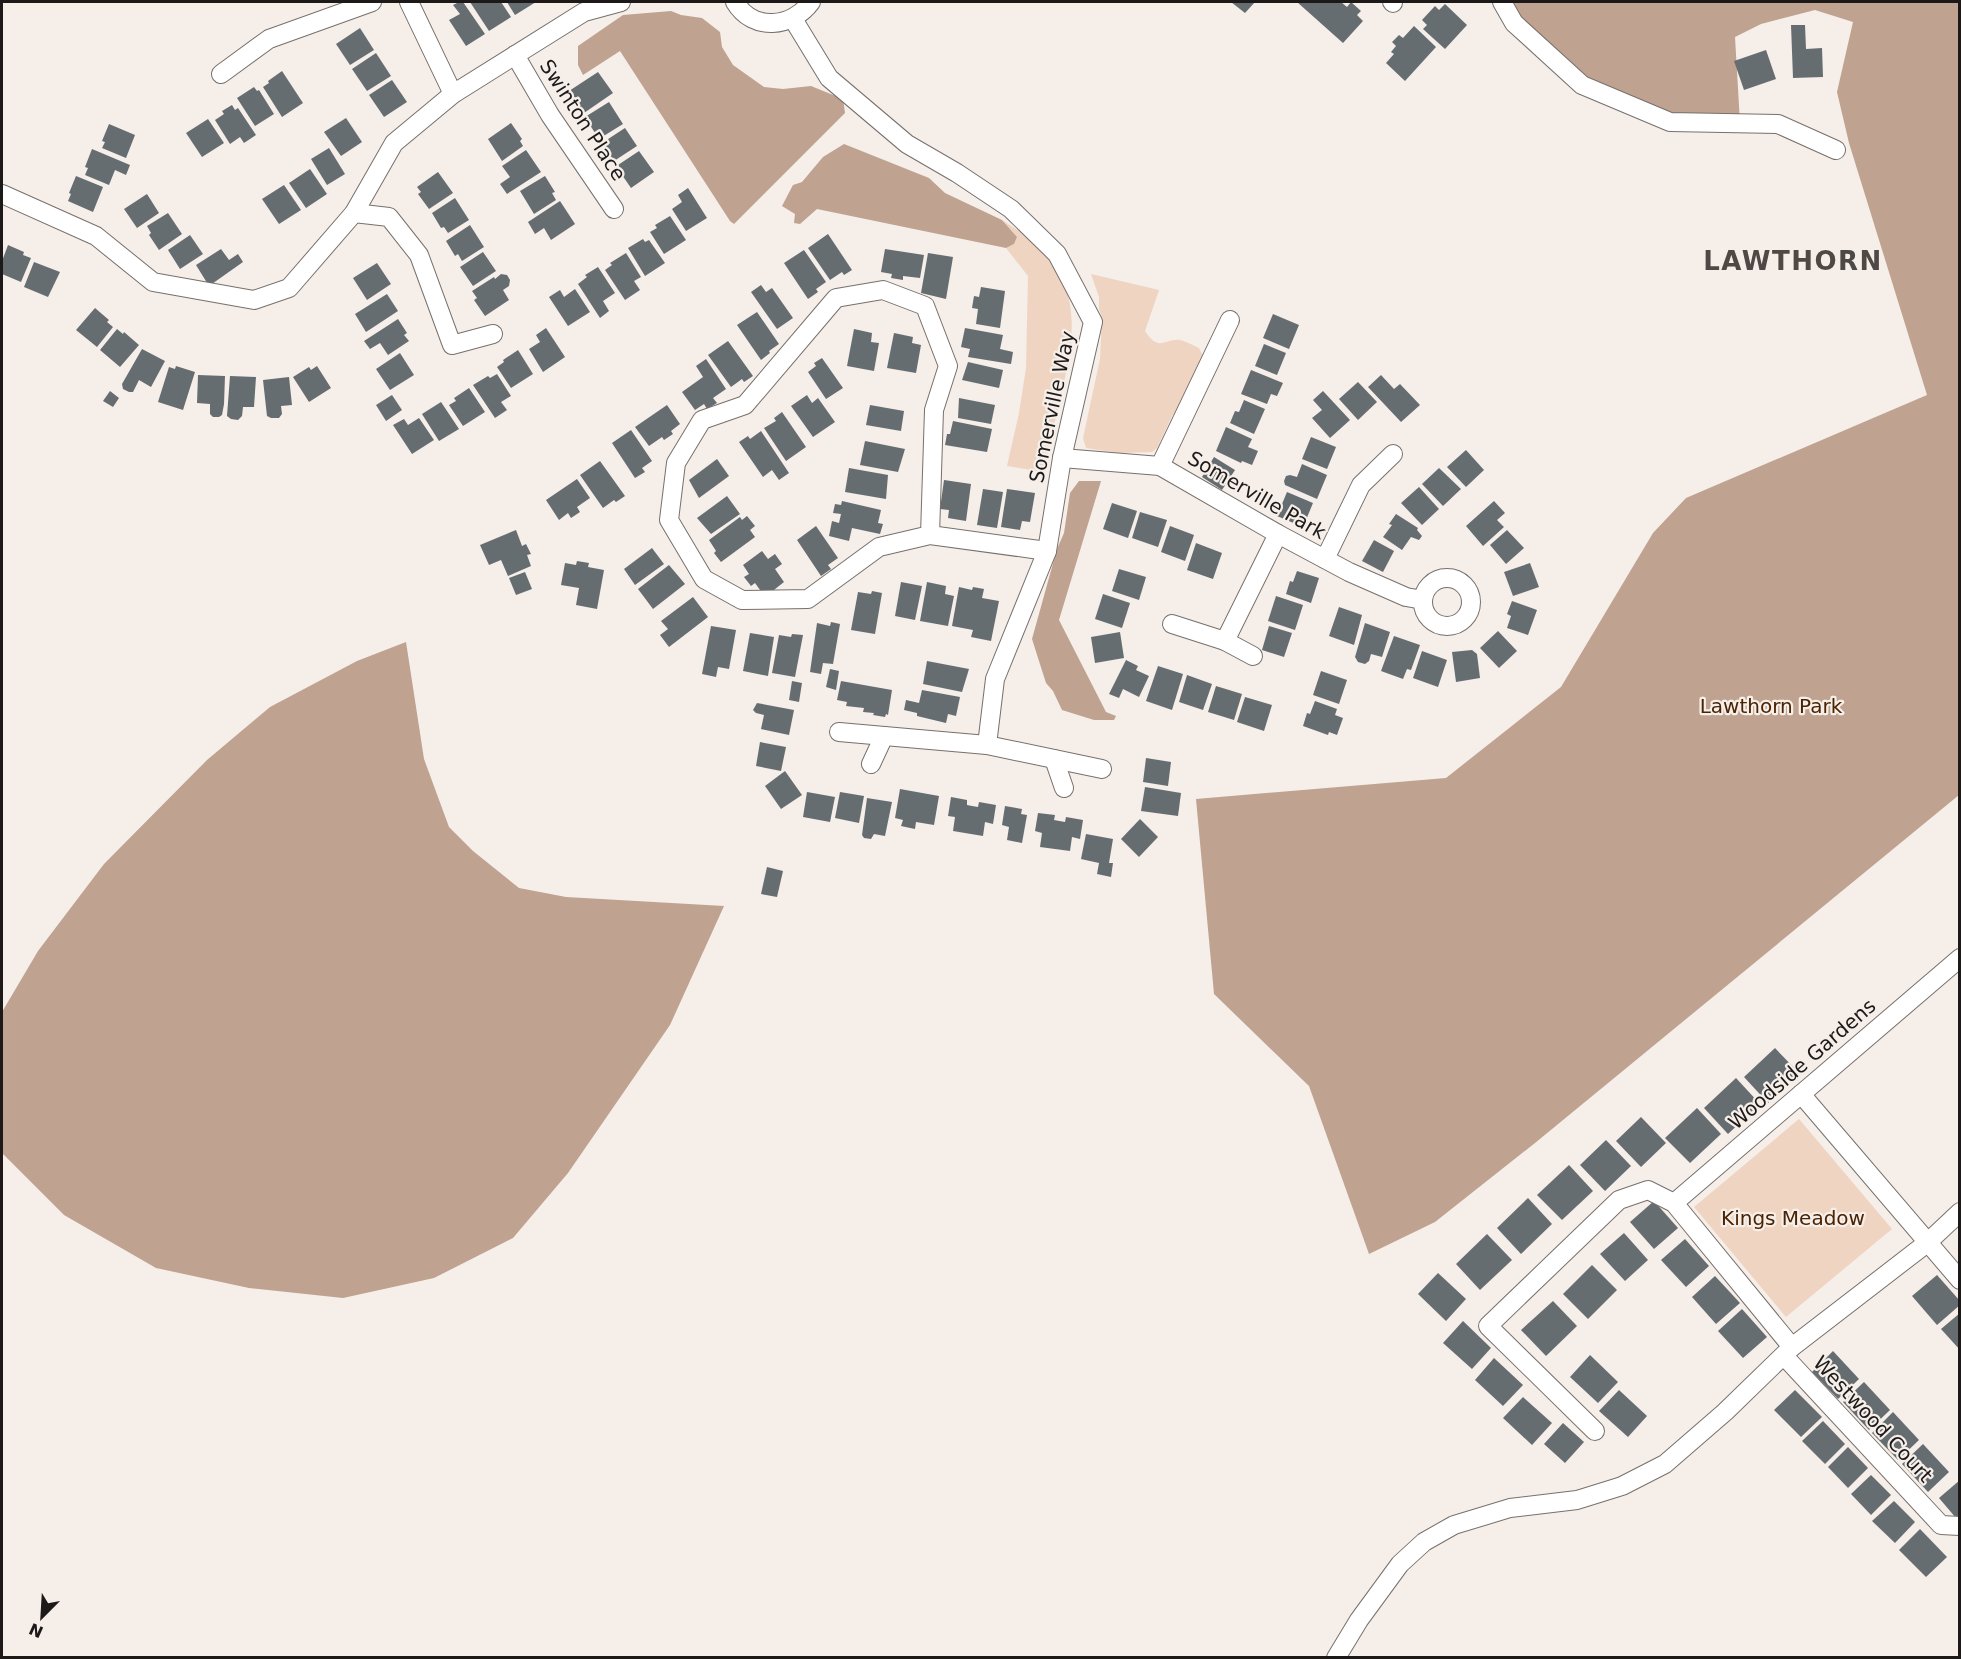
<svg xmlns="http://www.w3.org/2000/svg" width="1961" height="1659" font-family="'DejaVu Sans',sans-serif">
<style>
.green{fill:#efd4c2}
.forest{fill:#bfa28f}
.building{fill:#666d71}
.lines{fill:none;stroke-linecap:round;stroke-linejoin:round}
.street-casing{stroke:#77706c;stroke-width:20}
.street{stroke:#fff;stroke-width:18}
.labels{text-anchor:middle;stroke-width:4.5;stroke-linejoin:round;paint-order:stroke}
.street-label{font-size:20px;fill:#1c1918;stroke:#f5eee9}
.park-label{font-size:20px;fill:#4b2302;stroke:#f5eee9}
.district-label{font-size:26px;font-weight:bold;letter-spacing:1.5px;fill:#4f4946;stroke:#f5eee9}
</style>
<rect width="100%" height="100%" fill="#f5eee9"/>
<g class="green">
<path d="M1002 220C1018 230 1033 240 1046 254 1084 298 1072 349 1060 400 1054 424 1049 448 1043 472L1007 466 1019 413 1026 368 1028 276 1006 248 1014 244 1017 237Z"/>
<path d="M1091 274 1159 290 1145 331C1159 353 1165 338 1180 340 1186 341 1194 346 1199 348L1205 360 1179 407 1172 416 1157 448 1152 452 1118 453 1086 448 1083 438 1100 359 1102 317 1099 309V297Z"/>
<path d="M1799 1119 1892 1229 1786 1317 1694 1207Z"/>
</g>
<g class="forest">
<path d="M1502 2H1959V795L1535 1143 1435 1222 1369 1254 1309 1086 1214 994 1196 799 1446 778 1561 687 1653 533 1686 498 1927 395 1849 143 1837 92 1853 22 1815 10 1761 24 1735 37 1740 123 1670 122 1582 85Z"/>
<path d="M671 11 681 15 702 18 720 32 722 47 733 65 764 87 783 89 811 86 843 99 845 113 734 224 730 221 620 51 583 75 578 65V46L623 15Z"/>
<path d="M844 144 929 178 945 193 1002 220 1017 237 1014 244 1006 248 817 209 800 224 794 223 795 214 782 206 793 185 802 182 823 157Z"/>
<path d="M1079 481H1101L1059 620 1106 712 1116 716 1114 720H1094L1062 710 1053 691 1046 683 1032 639 1057 549 1064 533 1070 493Z"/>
<path d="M406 642 424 759 449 827 473 851 519 888 566 897 724 906 670 1025 568 1173 513 1238 434 1278 343 1298 249 1288 156 1268 64 1215 3 1154 2 1147V1012L38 951 104 864 207 760 270 707 357 661Z"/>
</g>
<g class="building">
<path d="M459 2H463L485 34 466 46 449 20 460 14 453 5Z"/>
<path d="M470 2H501L511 17 489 31Z"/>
<path d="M507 2H536L515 15Z"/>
<path d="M1231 2H1255L1245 13Z"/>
<path d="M1297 2H1341L1347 7 1351 2 1361 11 1357 15 1363 21 1343 43Z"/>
<path d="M1445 4 1467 25 1445 49 1423 29 1427 25 1422 20 1435 6 1439 10Z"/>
<path d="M1791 25H1805L1806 49 1822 48 1823 77 1793 78Z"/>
<path d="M1414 26 1436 47 1405 81 1386 63 1394 54 1391 52 1396 46 1392 42 1399 35 1403 38Z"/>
<path d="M360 28 374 50 350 65 336 44Z"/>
<path d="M1766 50 1776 79 1744 90 1734 61Z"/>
<path d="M376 53 391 76 367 91 352 69Z"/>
<path d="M282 71 303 103 282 117 263 87 269 83 268 81Z"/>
<path d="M598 72 613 93 584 113 569 91Z"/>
<path d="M392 80 407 102 384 117 369 95Z"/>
<path d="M254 87 257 91 259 90 274 114 255 126 237 98Z"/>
<path d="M609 102 623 124 602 137 598 131 595 133 585 117Z"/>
<path d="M232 105 235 110 238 108 256 135 244 143 240 137 230 144 215 120 224 114 222 111Z"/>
<path d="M346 118 362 142 341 156 324 132Z"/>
<path d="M208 119 224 143 202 157 186 133Z"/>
<path d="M511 123 522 139 520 141 523 146 502 161 488 139Z"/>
<path d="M109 124 135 135 126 158 102 148 105 142 102 141Z"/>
<path d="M625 128 637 146 614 161 602 143Z"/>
<path d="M329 148 345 174 327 185 311 159Z"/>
<path d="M92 149 130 165 126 175 115 170 109 185 85 175 88 168 85 167Z"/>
<path d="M526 150 541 172 507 194 500 184 510 177 502 166Z"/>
<path d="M639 151 654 172 631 188 620 172 622 170 618 165Z"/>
<path d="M310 169 327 194 306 208 289 183Z"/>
<path d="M438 172 453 193 429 209 418 194 421 192 417 187Z"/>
<path d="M76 176 103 187 93 212 68 201 71 194 69 193Z"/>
<path d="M545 176 555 192 552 193 556 200 534 214 520 191Z"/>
<path d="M284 185 301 210 279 224 262 199Z"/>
<path d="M688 188 707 218 686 231 672 209 682 202 678 195Z"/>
<path d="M147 194 159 213 137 228 124 209Z"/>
<path d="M455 198 469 220 448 233 444 227 441 228 432 213Z"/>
<path d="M560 201 575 224 551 240 544 228 535 234 528 222Z"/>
<path d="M168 213 182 234 159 250 149 235 151 233 147 226Z"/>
<path d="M670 216 686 240 664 254 650 232 657 228 655 225Z"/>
<path d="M470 225 484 247 462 261 458 254 455 256 446 241Z"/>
<path d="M828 234 852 270 844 275 842 272 830 280 808 248Z"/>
<path d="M190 235 203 254 180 269 168 250Z"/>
<path d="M643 239 645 242 649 240 665 263 645 276 628 248Z"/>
<path d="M8 245 24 252 23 255 31 258 21 282 2 274V261Z"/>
<path d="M221 249 229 260 238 254 243 262 209 286 196 265Z"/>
<path d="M885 249 924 255 920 278 903 276V280L891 278 892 274 881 272Z"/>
<path d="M804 250 826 282 816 289 818 292 808 299 784 263Z"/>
<path d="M483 252 496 271 473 286 460 267Z"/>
<path d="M626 253 641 277 634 281 640 290 625 300 605 270 612 265 610 263Z"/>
<path d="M928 253 953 257 946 299 921 293Z"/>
<path d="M34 262 60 272 48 297 24 287Z"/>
<path d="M377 263 391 284 367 300 353 278Z"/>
<path d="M598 267 615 293 603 301 609 311 600 318 578 284 587 277 585 275Z"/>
<path d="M501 274 507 275 510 280 509 286 503 290 509 300 485 316 474 300 477 298 472 291 494 277 495 279Z"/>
<path d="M761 285 766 292 772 288 793 318 777 329 751 292Z"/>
<path d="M981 287 1005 291 1000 328 976 324 978 309 972 308 974 296 979 297Z"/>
<path d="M575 289 590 312 568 326 549 297 560 290 564 297Z"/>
<path d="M387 294 398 311 366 332 355 314Z"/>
<path d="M95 308 109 320 107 322 113 327 97 347 76 330Z"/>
<path d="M757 312 779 344 769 351 770 353 761 360 737 325Z"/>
<path d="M1273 314 1299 325 1289 349 1263 338Z"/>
<path d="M398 319 407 333 404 335 409 341 388 355 380 343 370 349 364 341Z"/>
<path d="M546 328 565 357 543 372 529 349 540 342 536 335Z"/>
<path d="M965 328 1003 335 1000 349 1013 352 1011 364 968 357 970 349 961 347Z"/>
<path d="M117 329 123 334 124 332 139 345 120 367 100 350Z"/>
<path d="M854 329 872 333 871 342 879 343 874 371 847 366Z"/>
<path d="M894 333 913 337 912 343 921 345 916 373 887 368Z"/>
<path d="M728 341 753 376 744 382 742 379 731 387 708 355Z"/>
<path d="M1264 344 1286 353 1277 375 1255 366Z"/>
<path d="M142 349 165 361 151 387 139 380 133 392H129L123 389 122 384Z"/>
<path d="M518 350 533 374 511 388 497 367 504 362 503 360Z"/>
<path d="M400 353 414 375 390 390 376 369Z"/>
<path d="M822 358 843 388 826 399 808 372 816 366 814 363Z"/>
<path d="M706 359 726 389 713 398 717 403 707 409 704 404 695 410 682 392 703 377 696 366Z"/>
<path d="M968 362 1003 370 999 388 962 380Z"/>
<path d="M176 366 195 372 183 410 158 402 169 367 175 369Z"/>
<path d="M317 366 331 388 309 402 293 377 309 367 311 370Z"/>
<path d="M1251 370 1283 383 1277 396 1271 394 1267 404 1241 394Z"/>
<path d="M497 374 511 396 501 402 507 410 495 418 473 385 488 376 490 378Z"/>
<path d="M198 375 225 376 224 404 222 415 219 417H213L210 414V404L197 403Z"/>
<path d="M1381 375 1394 389 1400 384 1420 405 1401 422 1368 387Z"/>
<path d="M230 376 256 377 254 407H243L242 416 238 420 231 419 227 416Z"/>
<path d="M289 377 292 405 281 406 282 414 279 418H271L267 416 263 380Z"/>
<path d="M1358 382 1377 402 1358 420 1339 399Z"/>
<path d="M469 388 485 412 463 426 449 405 456 401 454 398Z"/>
<path d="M110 391 119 398 113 407 103 401Z"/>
<path d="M1323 391 1350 420 1330 438 1312 418 1322 410 1313 400Z"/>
<path d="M392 395 402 410 386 421 376 405Z"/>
<path d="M807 395 812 403 818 398 835 422 813 437 791 406Z"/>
<path d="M959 398 995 405 991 424 958 418Z"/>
<path d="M1244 400 1265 409 1254 434 1230 423 1235 411 1239 412Z"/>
<path d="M441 402 459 429 439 441 422 414Z"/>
<path d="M667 405 680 424 671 431 673 434 664 440 662 437 649 446 635 427Z"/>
<path d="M870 405 904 411 901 431 866 425Z"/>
<path d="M782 412 806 447 786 461 764 428 776 421 774 418Z"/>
<path d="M419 418 434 440 412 454 393 425 404 419 408 425Z"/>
<path d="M953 421 992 429 987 452 945 445 947 434H950Z"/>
<path d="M1226 427 1252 439 1248 447 1258 451 1252 465 1242 461 1241 463 1216 451Z"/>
<path d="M631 430 652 461 642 468 645 472 635 478 612 443Z"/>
<path d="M761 431 789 473 779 480 772 470 763 477 739 442 748 436 750 439Z"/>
<path d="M1311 437 1336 447 1327 469 1302 459Z"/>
<path d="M865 441 905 449 898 472 860 465Z"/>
<path d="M1466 450 1484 470 1466 487 1447 467Z"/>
<path d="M1214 457 1235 470 1222 490 1202 477Z"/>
<path d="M717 459 729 476 699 498 689 480Z"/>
<path d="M600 461 625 496 616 502 614 500 603 508 580 475Z"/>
<path d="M1302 464 1327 475 1317 499 1285 485 1284 481 1286 476 1290 475 1297 477Z"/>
<path d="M849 468 888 475 886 499 845 492Z"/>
<path d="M1439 468 1461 489 1443 506 1422 484Z"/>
<path d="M577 479 590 498 577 507 580 512 571 518 568 513 559 520 546 500Z"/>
<path d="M944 480 971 484 966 521 948 518 949 510 940 509Z"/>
<path d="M1419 487 1439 509 1422 525 1401 503Z"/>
<path d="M983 489 1003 492 997 528 977 525Z"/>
<path d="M1007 489 1035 493 1030 522 1022 521 1020 530 1001 527Z"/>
<path d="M1287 492 1313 503 1303 527 1277 516Z"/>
<path d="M727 496 740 514 711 534 697 518Z"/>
<path d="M842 501 881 510 878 523 883 524 880 534 852 528 849 541 829 536 832 521 839 523 841 514 833 513 835 504 841 505Z"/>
<path d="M1494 501 1505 513 1497 520 1504 527 1483 546 1466 526Z"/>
<path d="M1112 503 1137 511 1128 538 1103 529Z"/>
<path d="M1140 512 1167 520 1158 547 1132 538Z"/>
<path d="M1396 514 1418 528 1417 530 1422 536 1419 540 1411 537 1402 550 1383 537 1392 525 1389 524Z"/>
<path d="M747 516 755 526 750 530 755 537 721 562 714 553 716 551 709 540 740 517 742 520Z"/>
<path d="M816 526 838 558 828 565 831 569 821 576 797 540Z"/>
<path d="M1170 526 1194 535 1185 561 1161 552Z"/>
<path d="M516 530 522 546 526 544 531 554 527 555 531 566 508 576 501 560 489 565 480 545Z"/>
<path d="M1507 530 1524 548 1506 564 1490 545Z"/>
<path d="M1374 540 1394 551 1383 572 1362 561Z"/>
<path d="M1196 543 1222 553 1213 579 1187 570Z"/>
<path d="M652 548 664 564 635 585 624 569Z"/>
<path d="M762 551 768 559 775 554 782 564 775 569 784 582 765 597 755 583 751 586 744 577 749 574 743 565Z"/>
<path d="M577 561 589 563 588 567 604 570 597 609 576 605 579 588 561 585 565 563 576 565Z"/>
<path d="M1530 563 1539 587 1513 596 1504 572Z"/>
<path d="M669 565 685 584 653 609 638 589Z"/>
<path d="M1119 569 1146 577 1139 600 1112 591Z"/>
<path d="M1297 571 1319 578 1311 603 1286 594 1290 581 1293 582Z"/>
<path d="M525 572 532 589 516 595 509 578Z"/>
<path d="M901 582 922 586 915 620 895 616Z"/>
<path d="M927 582 946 586 945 594 954 596 948 626 920 621Z"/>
<path d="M959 587 972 590 973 587 984 589 982 598 999 601 991 641 971 637 973 630 952 626Z"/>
<path d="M872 591 882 593 875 634 851 630 858 592 871 594Z"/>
<path d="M1103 594 1130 603 1122 628 1095 619Z"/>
<path d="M1276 596 1303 605 1295 630 1268 621Z"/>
<path d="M693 597 708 617 669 647 660 635 668 629 661 621Z"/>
<path d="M1512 601 1537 610 1528 635 1507 628 1511 616 1507 614Z"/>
<path d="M1339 607 1362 615 1354 645 1329 636Z"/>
<path d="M831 622 840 624 833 664 823 663 821 674 810 672 817 623 830 626Z"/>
<path d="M1365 623 1390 632 1382 657 1371 654 1369 661 1365 664 1358 662 1355 657Z"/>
<path d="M711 626 736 630 729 669 718 667 716 677 702 674Z"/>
<path d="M1269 626 1292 633 1284 657 1262 650Z"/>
<path d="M1498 631 1517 651 1499 668 1480 648Z"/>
<path d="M1120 632 1124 658 1095 663 1091 637Z"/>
<path d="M750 633 774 637 768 676 743 671Z"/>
<path d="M792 634 803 635 795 677 772 673 779 635 791 637Z"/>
<path d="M1394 636 1420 645 1411 670 1407 669 1403 679 1381 671Z"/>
<path d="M1472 650 1477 654 1480 678 1456 682 1452 652Z"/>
<path d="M1422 651 1447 660 1438 687 1413 678Z"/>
<path d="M1126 660 1138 666 1136 670 1149 676 1139 697 1123 689 1119 698 1109 694Z"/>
<path d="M927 661 969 669 962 692 923 684Z"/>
<path d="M1158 666 1183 674 1172 710 1146 701Z"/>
<path d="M830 669 839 671 836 690 826 687Z"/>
<path d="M1321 671 1347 680 1339 704 1313 695Z"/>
<path d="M1187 675 1212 684 1203 710 1179 702Z"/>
<path d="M792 681 802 683 799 702 789 700Z"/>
<path d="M841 681 892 690 888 715 886 714 885 717 873 715 874 713 863 712 864 708 846 706 847 702 837 700Z"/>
<path d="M1216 686 1242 694 1234 720 1208 712Z"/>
<path d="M922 690 960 697 956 716 948 714 946 723 917 716V713L904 710 906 700 919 703Z"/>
<path d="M1245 697 1272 705 1264 731 1237 722Z"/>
<path d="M1315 701 1337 709 1335 715 1343 718 1337 735 1329 732 1328 735 1303 726 1307 713 1310 714Z"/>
<path d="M757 703 794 710 789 735 761 729 764 715 756 713 753 710Z"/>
<path d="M760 742 786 747 781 771 756 766Z"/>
<path d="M1146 758 1171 762 1168 786 1143 782Z"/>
<path d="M785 771 802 795 781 809 765 786Z"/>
<path d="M1145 787 1181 793 1178 816 1141 811Z"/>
<path d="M900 789 939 796 934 825 916 822 915 829 901 826 903 820 895 818Z"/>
<path d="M807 792 835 797 830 822 803 817Z"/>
<path d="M840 792 864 796 859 823 835 818Z"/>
<path d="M951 797 967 800V805L972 806 978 807 979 802 996 805 993 824 985 822 983 836 953 831 955 817 948 816Z"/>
<path d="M867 798 892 802 885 836 874 834 871 839 864 838 862 835Z"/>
<path d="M1005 806 1022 809 1021 814 1027 815 1022 843 1007 840 1009 827 1002 825Z"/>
<path d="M1038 813 1055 815 1054 820 1065 822 1066 817 1083 820 1080 839 1072 837 1070 851 1040 847 1042 833 1035 831Z"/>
<path d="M1140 819 1158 837 1139 857 1121 839Z"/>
<path d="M1086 834 1113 839 1109 863H1113L1111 877 1097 874 1099 863 1081 859Z"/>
<path d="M767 867 783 871 777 897 761 894Z"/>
<path d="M1775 1048 1799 1073 1768 1103 1744 1077Z"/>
<path d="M1736 1078 1760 1104 1728 1134 1704 1108Z"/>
<path d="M1697 1108 1721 1134 1690 1163 1665 1138Z"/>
<path d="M1641 1117 1666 1143 1641 1167 1616 1141Z"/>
<path d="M1606 1140 1631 1166 1605 1191 1580 1165Z"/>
<path d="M1569 1165 1593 1191 1562 1220 1537 1195Z"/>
<path d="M1528 1198 1552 1224 1521 1254 1497 1228Z"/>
<path d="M1654 1201 1678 1228 1654 1249 1630 1222Z"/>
<path d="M1624 1233 1648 1260 1625 1281 1600 1254Z"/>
<path d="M1487 1234 1512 1260 1480 1290 1456 1264Z"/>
<path d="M1685 1239 1709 1266 1686 1287 1661 1260Z"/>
<path d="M1592 1265 1617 1290 1588 1319 1563 1294Z"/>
<path d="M1438 1273 1466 1299 1446 1321 1418 1294Z"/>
<path d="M1937 1275 1960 1301V1305L1937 1325 1912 1296Z"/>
<path d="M1715 1276 1740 1303 1716 1324 1692 1297Z"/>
<path d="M1553 1301 1577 1326 1546 1356 1521 1330Z"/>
<path d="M1742 1309 1767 1337 1743 1358 1718 1331Z"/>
<path d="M1960 1313V1350L1941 1329Z"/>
<path d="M1463 1321 1491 1348 1472 1369 1443 1343Z"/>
<path d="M1833 1351 1859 1379 1838 1399 1812 1372Z"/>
<path d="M1590 1355 1618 1382 1598 1403 1570 1377Z"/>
<path d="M1494 1358 1523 1385 1503 1406 1475 1380Z"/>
<path d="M1864 1382 1890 1410 1869 1430 1843 1402Z"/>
<path d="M1619 1390 1647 1416 1628 1437 1599 1411Z"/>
<path d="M1795 1390 1822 1417 1801 1437 1774 1410Z"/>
<path d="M1523 1397 1552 1423 1532 1445 1503 1418Z"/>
<path d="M1893 1412 1919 1440 1898 1460 1872 1433Z"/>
<path d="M1823 1421 1845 1444 1825 1464 1802 1441Z"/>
<path d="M1563 1423 1584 1442 1565 1463 1544 1444Z"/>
<path d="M1923 1444 1949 1472 1928 1492 1902 1464Z"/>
<path d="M1848 1447 1868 1468 1848 1488 1828 1467Z"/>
<path d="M1871 1475 1891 1495 1871 1515 1851 1494Z"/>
<path d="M1960 1480V1515L1956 1518 1939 1498Z"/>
<path d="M1894 1501 1915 1522 1895 1543 1872 1521Z"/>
<path d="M1920 1529 1947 1557 1926 1577 1899 1550Z"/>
</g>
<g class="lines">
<g class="street-casing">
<g id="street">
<path d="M409 2 453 94"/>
<path d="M735 2C753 32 792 28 811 2"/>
<path d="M1392 2 1393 3"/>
<path d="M1502 2 1514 23 1582 85 1670 122 1778 124 1836 150"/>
<path d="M793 19 829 78 907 144 957 173 1011 209 1057 254 1093 322 1062 458 1047 551 995 679 987 745"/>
<path d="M515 55 550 115 614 209"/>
<path d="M221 74 269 39 372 2"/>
<path d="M2 194 96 236 153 282 254 300 289 288 354 213 394 143 453 94 584 12 621 2"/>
<path d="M354 213 389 217 419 255 452 345 493 334"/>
<path d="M1062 458 1160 466 1278 534 1349 572 1406 597 1423 600"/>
<path d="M1160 466 1230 320"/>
<path d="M930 535 934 410 948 366 925 306 883 290 836 298 745 405 702 420 676 463 669 520 704 579 742 600 808 599 879 547 930 535 1047 551"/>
<path d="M1325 559 1361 485 1393 454"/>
<circle cx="1447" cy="602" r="24"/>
<path d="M1172 624 1225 641 1253 656"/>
<path d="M1225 641 1278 534"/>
<path d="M839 732 987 745 1102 769"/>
<path d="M1054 759 1064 788"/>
<path d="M871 764 884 736"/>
<path d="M1801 1094 1960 1280"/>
<path d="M1674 1203 1960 958"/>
<path d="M1784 1356 1941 1525 1960 1526"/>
<path d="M1595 1431 1488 1326 1619 1200 1648 1190 1674 1203 1792 1347"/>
<path d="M1336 1658 1359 1620 1400 1564 1424 1542 1454 1525 1510 1508 1577 1500 1622 1486 1665 1464 1725 1412 1792 1347 1927 1243 1960 1212"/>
</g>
</g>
<use href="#street" class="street"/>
</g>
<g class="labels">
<g class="street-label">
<text transform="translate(583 120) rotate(57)" y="7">Swinton Place</text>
<text transform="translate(1052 407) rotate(-78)" y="7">Somerville Way</text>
<text transform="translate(1257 495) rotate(30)" y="7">Somerville Park</text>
<text transform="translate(1802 1064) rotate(-41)" y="7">Woodside Gardens</text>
<text transform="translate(1873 1419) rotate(47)" y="7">Westwood Court</text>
</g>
<g class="park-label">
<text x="1771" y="713">Lawthorn Park</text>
<text x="1793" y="1225">Kings Meadow</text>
</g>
<g class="district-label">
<text x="1793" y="270">LAWTHORN</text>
</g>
</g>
<rect width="1961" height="1659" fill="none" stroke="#1c1918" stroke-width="6"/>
<g transform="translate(42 1617) rotate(204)" stroke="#f5eee9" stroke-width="4.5" paint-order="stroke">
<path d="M0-4.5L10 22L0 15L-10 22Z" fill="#1c1918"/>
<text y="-9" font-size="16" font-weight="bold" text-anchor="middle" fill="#1c1918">N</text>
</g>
</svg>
